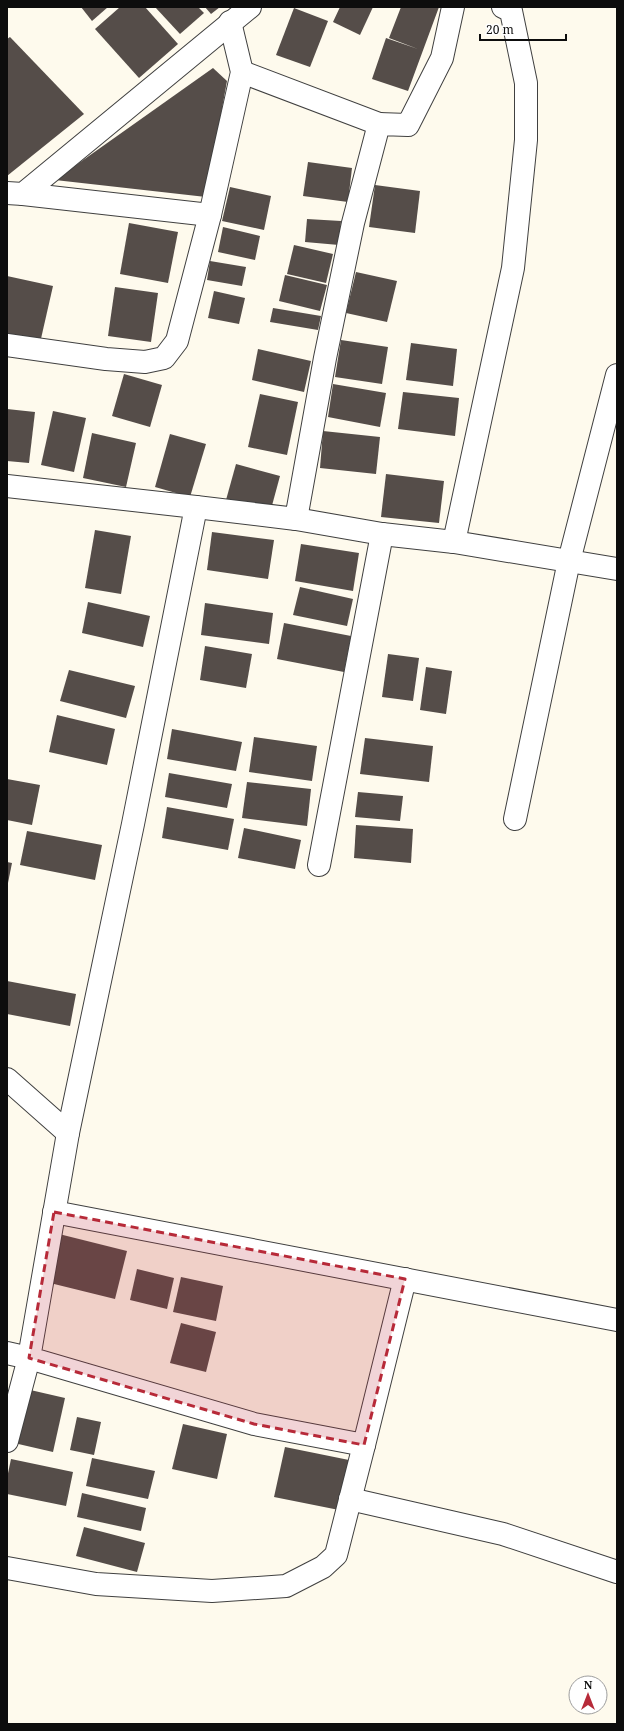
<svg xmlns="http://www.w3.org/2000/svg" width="624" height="1731" font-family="'Noto Serif',serif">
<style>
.building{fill:#554d49}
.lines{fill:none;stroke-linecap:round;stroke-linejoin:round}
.minor-casing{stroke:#404040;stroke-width:24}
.minor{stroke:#fff;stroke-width:22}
.marked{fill:#b72a39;fill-opacity:0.2;stroke:#b72a39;stroke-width:3;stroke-dasharray:8 5;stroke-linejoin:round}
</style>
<rect width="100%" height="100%" fill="#fefaed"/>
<g class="building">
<path d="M81 7H108L92 21Z"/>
<path d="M120 7H145L178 44 139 78 95 29Z"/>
<path d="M155 7H198L204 13 180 34Z"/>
<path d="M205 7H220L211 14Z"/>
<path d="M340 7H373L360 35 333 22Z"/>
<path d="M401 7H439L408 91 372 79 386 38 418 49 389 38Z"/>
<path d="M294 8 328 21 310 67 276 55Z"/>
<path d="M10 37 84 114 7 176V39Z"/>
<path d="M213 68 227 81 206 197 55 180Z"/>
<path d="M308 162 352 168 348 202 303 196Z"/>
<path d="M375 185 420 191 415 233 369 227Z"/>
<path d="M230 187 271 196 264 230 222 221Z"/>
<path d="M307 219 341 221 339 245 305 242Z"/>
<path d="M129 223 178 232 168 283 120 274Z"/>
<path d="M223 227 260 236 255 260 218 252Z"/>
<path d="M294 245 333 254 326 283 287 274Z"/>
<path d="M210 261 246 267 242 286 207 280Z"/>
<path d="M356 272 397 281 387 322 346 313Z"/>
<path d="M285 275 327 285 320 311 279 301Z"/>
<path d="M7 276 53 286 40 343 7 336Z"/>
<path d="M115 287 158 293 151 342 108 336Z"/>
<path d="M214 291 245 298 239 324 208 318Z"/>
<path d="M273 308 321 316 318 330 270 322Z"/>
<path d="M341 340 388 347 382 384 335 377Z"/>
<path d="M411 343 457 349 453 386 406 380Z"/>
<path d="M258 349 311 361 304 392 252 380Z"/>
<path d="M124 374 162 385 150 427 112 416Z"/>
<path d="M333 384 386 393 380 427 328 417Z"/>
<path d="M403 392 459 398 455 436 398 429Z"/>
<path d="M260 394 298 402 287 455 248 447Z"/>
<path d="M7 409 35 412 29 463 7 461Z"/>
<path d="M53 411 86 418 74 472 41 465Z"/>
<path d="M323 431 380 437 376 474 320 468Z"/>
<path d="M92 433 136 443 126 487 83 478Z"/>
<path d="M170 434 206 444 190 497 155 487Z"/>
<path d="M236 464 280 476 270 513 226 500Z"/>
<path d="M386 474 444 481 439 523 381 517Z"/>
<path d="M95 530 131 536 121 594 85 588Z"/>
<path d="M212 532 274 540 268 579 207 570Z"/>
<path d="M301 544 359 553 353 591 295 581Z"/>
<path d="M300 587 353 599 347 626 293 615Z"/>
<path d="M88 602 150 616 143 647 82 633Z"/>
<path d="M205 603 273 613 269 644 201 635Z"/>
<path d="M284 623 351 636 344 672 277 659Z"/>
<path d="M205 646 252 654 246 688 200 680Z"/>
<path d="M388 654 419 658 413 701 382 697Z"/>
<path d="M426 667 452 671 446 714 420 710Z"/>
<path d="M69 670 135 686 126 718 60 701Z"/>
<path d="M57 715 115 729 107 765 49 752Z"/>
<path d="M172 729 242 742 236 771 167 759Z"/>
<path d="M254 737 317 746 312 781 249 772Z"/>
<path d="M365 738 433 746 429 782 360 774Z"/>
<path d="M169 773 232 784 227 808 165 797Z"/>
<path d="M7 779 40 785 32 825 7 820Z"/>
<path d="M247 782 311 789 307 826 242 818Z"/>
<path d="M358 792 403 796 400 821 355 817Z"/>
<path d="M167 807 234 819 228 850 162 838Z"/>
<path d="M356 825 413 829 411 863 354 858Z"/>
<path d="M244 828 301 840 295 869 238 858Z"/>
<path d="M27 831 102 845 95 880 20 865Z"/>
<path d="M7 862 12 863 8 883H7Z"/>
<path d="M7 981 76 994 70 1026 7 1014Z"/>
<path d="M59 1234 127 1251 115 1299 46 1282Z"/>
<path d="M137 1269 174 1278 167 1309 130 1300Z"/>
<path d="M181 1277 223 1286 216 1321 173 1312Z"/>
<path d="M181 1323 216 1332 206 1372 170 1363Z"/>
<path d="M26 1389 65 1398 53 1452 14 1443Z"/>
<path d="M77 1417 101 1422 94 1455 70 1450Z"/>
<path d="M183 1424 227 1434 217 1479 172 1469Z"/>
<path d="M285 1447 349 1460 339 1510 274 1497Z"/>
<path d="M92 1458 155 1471 148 1499 86 1486Z"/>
<path d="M11 1459 73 1472 66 1506 7 1494V1478Z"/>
<path d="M82 1493 146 1508 141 1531 77 1517Z"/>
<path d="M84 1527 145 1543 137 1572 76 1556Z"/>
</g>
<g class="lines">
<g class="minor-casing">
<g id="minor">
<path d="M242 72 379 124"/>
<path d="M7 193 23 194 250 7"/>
<path d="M23 194 210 215 242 72 230 22"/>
<path d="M7 345 106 359 145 362 164 358 177 341 210 215"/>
<path d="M7 486 196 507 133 824 68 1133"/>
<path d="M196 507 296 519 325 358 353 223 379 124 408 125 442 58 453 7"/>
<path d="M296 519 382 534 454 542 513 268 526 140V83L511 11 503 7"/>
<path d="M454 542 617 569"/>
<path d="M515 819 569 561 617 375"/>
<path d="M319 865 382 534"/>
<path d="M7 1079 68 1133 29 1358 254 1424 364 1445 405 1279"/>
<path d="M54 1212 617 1320"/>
<path d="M7 1353 29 1358 7 1441"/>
<path d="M350 1499 503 1534 617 1572"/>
<path d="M7 1568 96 1584 212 1591 286 1586 323 1567 336 1555 364 1445"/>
</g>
</g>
<use href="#minor" class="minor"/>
</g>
<path class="marked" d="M54 1212 405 1279 364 1445 254 1424 29 1358Z"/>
<rect width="624" height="1731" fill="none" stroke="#0d0d0d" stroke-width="16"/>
<g transform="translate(588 1695)"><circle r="19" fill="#ffffff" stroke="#9e9e9e"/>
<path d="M0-3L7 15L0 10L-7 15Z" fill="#b72a39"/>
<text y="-6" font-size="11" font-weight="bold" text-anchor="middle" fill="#0d0d0d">N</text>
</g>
<path d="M480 34v6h86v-6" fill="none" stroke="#0d0d0d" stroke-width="2"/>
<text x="486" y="34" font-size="12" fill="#0d0d0d" stroke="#ffffff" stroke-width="3" paint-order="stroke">20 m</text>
</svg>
